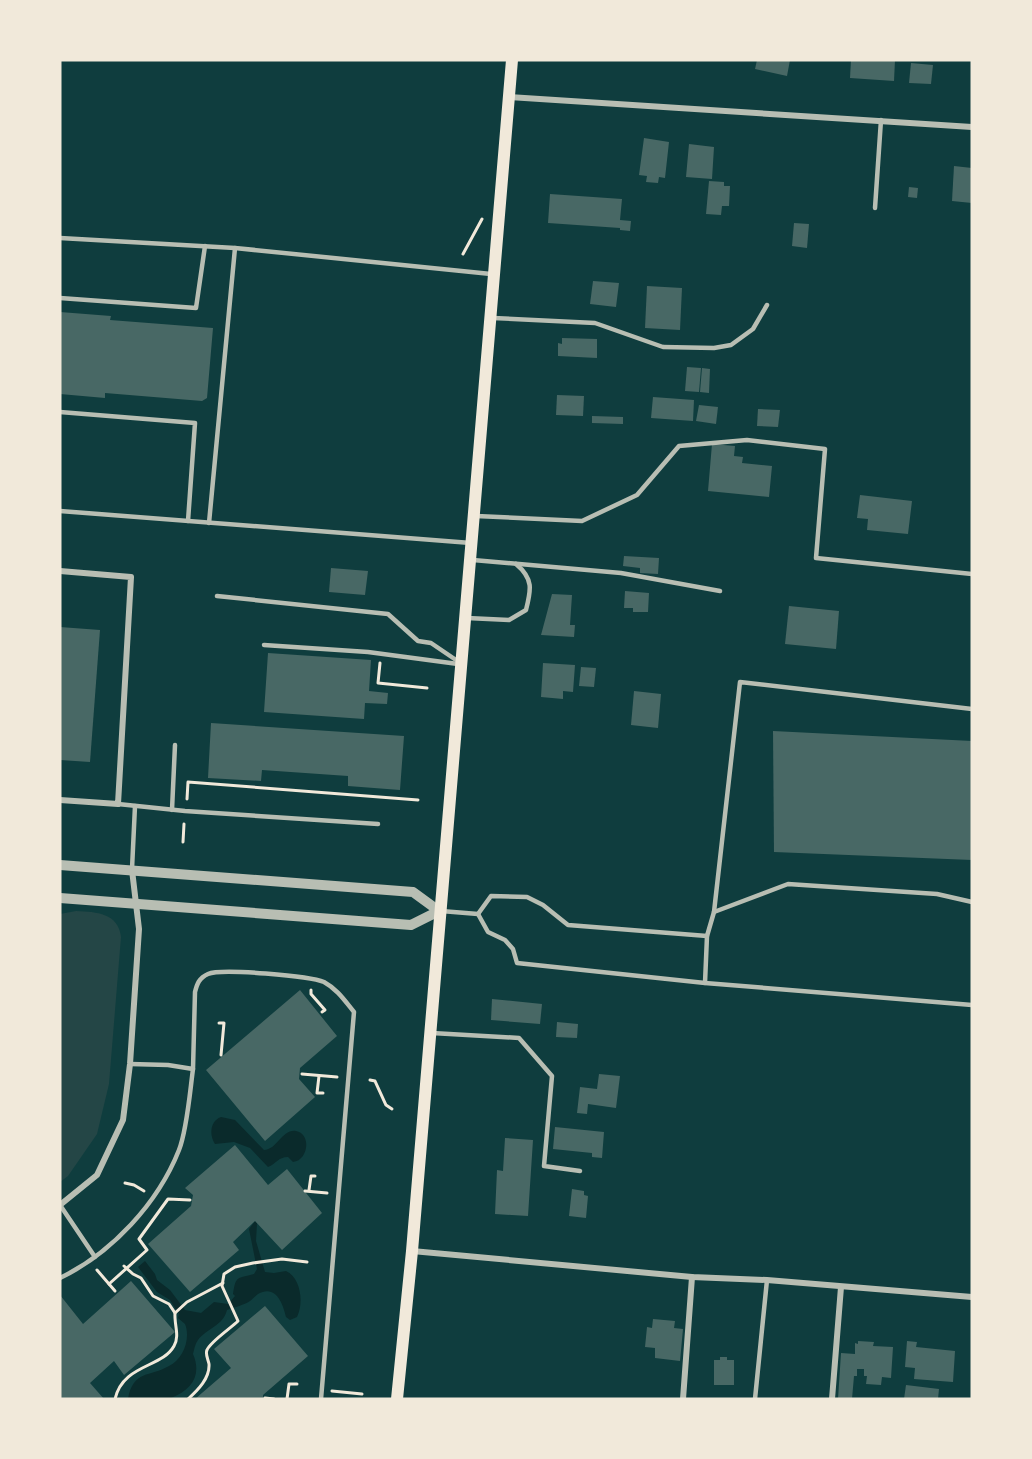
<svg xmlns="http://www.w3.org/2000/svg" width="1032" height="1459" font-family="Signika,sans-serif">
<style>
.green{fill:#244646}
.water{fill:#0a2a2b}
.building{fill:#486865}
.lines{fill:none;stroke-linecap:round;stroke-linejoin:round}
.path{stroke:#f1e9da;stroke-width:3}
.service{stroke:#b8beb3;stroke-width:4.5}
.minor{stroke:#b8beb3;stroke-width:6}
.tertiary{stroke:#b8beb3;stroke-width:10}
.secondary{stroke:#f1e9da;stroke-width:12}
</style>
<rect width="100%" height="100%" fill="#0f3d3e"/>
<path class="green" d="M76 911C97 912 118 913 121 937L109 1084 97 1134 68 1176 60 1182V914Z"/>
<g class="water">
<path d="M221 1117 235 1120 264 1150C277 1150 282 1129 296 1131 312 1134 308 1161 293 1162L288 1157C278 1157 276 1164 268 1167L250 1148 234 1142 215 1144C209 1135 210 1121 221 1117Z"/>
<path d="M255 1221 257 1223 256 1241 265 1272 274 1273 286 1271C301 1278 304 1303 297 1317L290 1320 286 1317C283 1304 276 1284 258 1294 255 1296 253 1299 250 1301 244 1305 235 1307 227 1310 223 1326 207 1328 198 1340 195 1344 194 1350 193 1354 202 1375 192 1390 171 1398 160 1402 141 1399 128 1399 133 1370 150 1377 169 1366 183 1359 191 1339 185 1324L178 1318 179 1314 170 1300 157 1292 138 1267 145 1261 155 1274 157 1280 170 1290 185 1310 201 1313 214 1302 228 1304 235 1296 233 1294C236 1275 237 1279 254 1274L257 1269 249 1229Z"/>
</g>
<g class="building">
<path d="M757 60H790L787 76 755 69Z"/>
<path d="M851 60H895L894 81 850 78Z"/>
<path d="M911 63 933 65 931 84 909 83Z"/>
<path d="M644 138 669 142 665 178 659 177 658 183 646 182 647 176 639 175Z"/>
<path d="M689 144 714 147 712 179 686 177Z"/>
<path d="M954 166 972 168V203L952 201Z"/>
<path d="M709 181 724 182V186H730L729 206H722L721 215 706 214Z"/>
<path d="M909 187 918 188 917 198 908 197Z"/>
<path d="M550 194 622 199 620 220 631 221 630 231 620 230V228L548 223Z"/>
<path d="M794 223 809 224 807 248 792 246Z"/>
<path d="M593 281 619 283 616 307 590 304Z"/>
<path d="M647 286 682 288 680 330 645 328Z"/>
<path d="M60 312 111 316 110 320 213 328 207 398 202 401 105 393V398L60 394Z"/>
<path d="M562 338 597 339V358L558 356V343L562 344Z"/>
<path d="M687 367 701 368 699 392 685 391Z"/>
<path d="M702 368 710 369 709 393 700 392Z"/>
<path d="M557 395 584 396 583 416 556 415Z"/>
<path d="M653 397 694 400 693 421 651 418Z"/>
<path d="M699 405 718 407 716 424 696 421Z"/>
<path d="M758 409 780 410 778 427 757 426Z"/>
<path d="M592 416 623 417V424L592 423Z"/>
<path d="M712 444 735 446 734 456 743 457 742 463 772 466 769 497 708 491Z"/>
<path d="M860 495 912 501 908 534 867 530 868 519 857 518Z"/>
<path d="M624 556 659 558 658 574 640 573V568L623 566Z"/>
<path d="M331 568 368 571 365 595 329 592Z"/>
<path d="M625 591 649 593 648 612H633V608H624Z"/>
<path d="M552 594 572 595 570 625H575L574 637 541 635Z"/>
<path d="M789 606 839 611 836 649 785 644Z"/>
<path d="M60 627 100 630 90 762 60 760Z"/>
<path d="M268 653 371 660 369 691 388 693 387 704 365 703 364 719 264 712Z"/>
<path d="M543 663 575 665 573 692 563 691V699L541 697Z"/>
<path d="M581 667 596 668 594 687 579 686Z"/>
<path d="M634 691 661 694 658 728 631 725Z"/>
<path d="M211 723 404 736 400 790 348 786V776L262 770 261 781 208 778Z"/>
<path d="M773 731 972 741V860L774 852Z"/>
<path d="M300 990 337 1036 300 1068 299 1079 315 1097 265 1141 206 1070Z"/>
<path d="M492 999 542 1004 540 1024 491 1020Z"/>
<path d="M557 1022 578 1024 577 1038 556 1037Z"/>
<path d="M599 1074 620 1076 616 1108 588 1104 587 1114 577 1113 580 1087 597 1089Z"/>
<path d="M555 1127 604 1132 602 1158 592 1157V1153L553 1149Z"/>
<path d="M505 1138 533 1140 528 1216 495 1214 497 1170 503 1171Z"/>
<path d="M235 1145 268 1185 287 1169 322 1213 282 1250 255 1221 233 1242 239 1250 190 1292 148 1244 191 1206 193 1195 185 1188Z"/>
<path d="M572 1189 584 1191V1195L588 1196 586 1218 569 1216Z"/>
<path d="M131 1281 175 1332 124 1375 114 1361 90 1383 104 1399H60V1295L83 1324Z"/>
<path d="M265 1306 308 1356 263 1395V1399H195L231 1368 214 1349Z"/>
<path d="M653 1319 675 1321 674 1328 683 1329 680 1361 655 1358V1348L645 1347 647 1327 652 1328Z"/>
<path d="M858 1341 874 1342 873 1346 893 1347 891 1378 882 1377 881 1385 866 1384 867 1376H864V1369H857V1376H854L852 1399H838L841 1353 855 1354V1343L858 1344Z"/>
<path d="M907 1341 917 1342 916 1347 955 1351 953 1382 914 1379 915 1368 905 1367Z"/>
<path d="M720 1357H727V1360H734V1385H714V1360H720Z"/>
<path d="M906 1385 939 1389 938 1399H904Z"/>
</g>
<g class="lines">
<g class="path">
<path d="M463 254 482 219"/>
<path d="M380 663 378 683 427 688"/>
<path d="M187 799 188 782 418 800"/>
<path d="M183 842 184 824"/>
<path d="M311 990V994L325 1010 322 1012"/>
<path d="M219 1023H224L221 1055"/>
<path d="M302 1074 337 1077"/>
<path d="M319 1076 317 1093H323"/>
<path d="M370 1080 375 1081 386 1105 392 1109"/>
<path d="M125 1183 134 1185 144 1191"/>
<path d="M309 1190 311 1176H315"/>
<path d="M305 1191 327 1193"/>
<path d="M124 1266 133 1274 141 1278 153 1296 169 1304 175 1313"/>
<path d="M97 1270 109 1284 147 1250 139 1239 168 1199 190 1200"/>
<path d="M109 1284 115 1291"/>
<path d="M332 1391 362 1394"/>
<path d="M265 1398 274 1399"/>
<path d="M115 1399C123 1364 162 1368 174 1346 180 1336 174 1324 175 1313L187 1302 223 1283"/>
<path d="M188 1399C198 1390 210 1378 209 1364 208 1359 205 1354 207 1350 210 1342 231 1328 238 1321L222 1286 224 1274 235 1267 253 1263 282 1259 307 1262"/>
<path d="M287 1399 289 1384H297"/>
</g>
<g class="service">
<path d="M875 208 881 120"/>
<path d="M60 238 235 248"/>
<path d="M60 298 196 308 205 246"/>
<path d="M493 318 595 323 663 347 714 348 731 345 753 329 767 305"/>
<path d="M60 412 195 423 188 521"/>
<path d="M60 511 471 543"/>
<path d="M476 516 582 521 637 495 679 446 747 440 825 449 816 558 972 574"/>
<path d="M209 523 235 248 491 274"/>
<path d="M473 560 621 573 720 591"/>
<path d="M217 596 388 614 418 641 431 643 459 662"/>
<path d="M467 618 509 620 526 610C531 590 534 579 516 564"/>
<path d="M264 645 368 652 458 664"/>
<path d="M118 804 185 811 378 824"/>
<path d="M172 810 175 745"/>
<path d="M132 869 135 806"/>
<path d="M441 911 478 914"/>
<path d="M714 912 788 884 937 894 972 902"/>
<path d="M478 914 488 932 505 940 513 949 517 963 705 983 972 1005"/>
<path d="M478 914 491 896 527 897 543 905 568 925 707 936"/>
<path d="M705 983 707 936 714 912 740 682 972 709"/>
<path d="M432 1033 519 1038 552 1076 544 1166 580 1171"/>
<path d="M130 1064 168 1065 193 1069 195 992C197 984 199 978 208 974 221 968 310 976 324 982 337 989 345 1001 354 1012L321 1399"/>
<path d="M60 1205 95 1257"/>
<path d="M60 1278C112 1253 158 1203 179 1150 187 1130 190 1091 193 1069"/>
<path d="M755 1399 767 1280"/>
</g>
<g class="minor">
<path d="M509 97 972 127"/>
<path d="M60 571 131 577 118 804 60 800"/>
<path d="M60 1205 97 1175 123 1120 130 1064 139 929 132 870"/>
<path d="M412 1251 692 1277 767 1280 972 1297"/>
<path d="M683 1399 692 1277"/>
<path d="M832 1399 841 1287"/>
</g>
<path class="tertiary" d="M60 865 413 892 439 911 411 925 60 898"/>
<path class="secondary" d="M397 1399 412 1251 512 60"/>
</g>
<rect width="1032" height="1459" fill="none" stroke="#f1e9da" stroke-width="123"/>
</svg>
